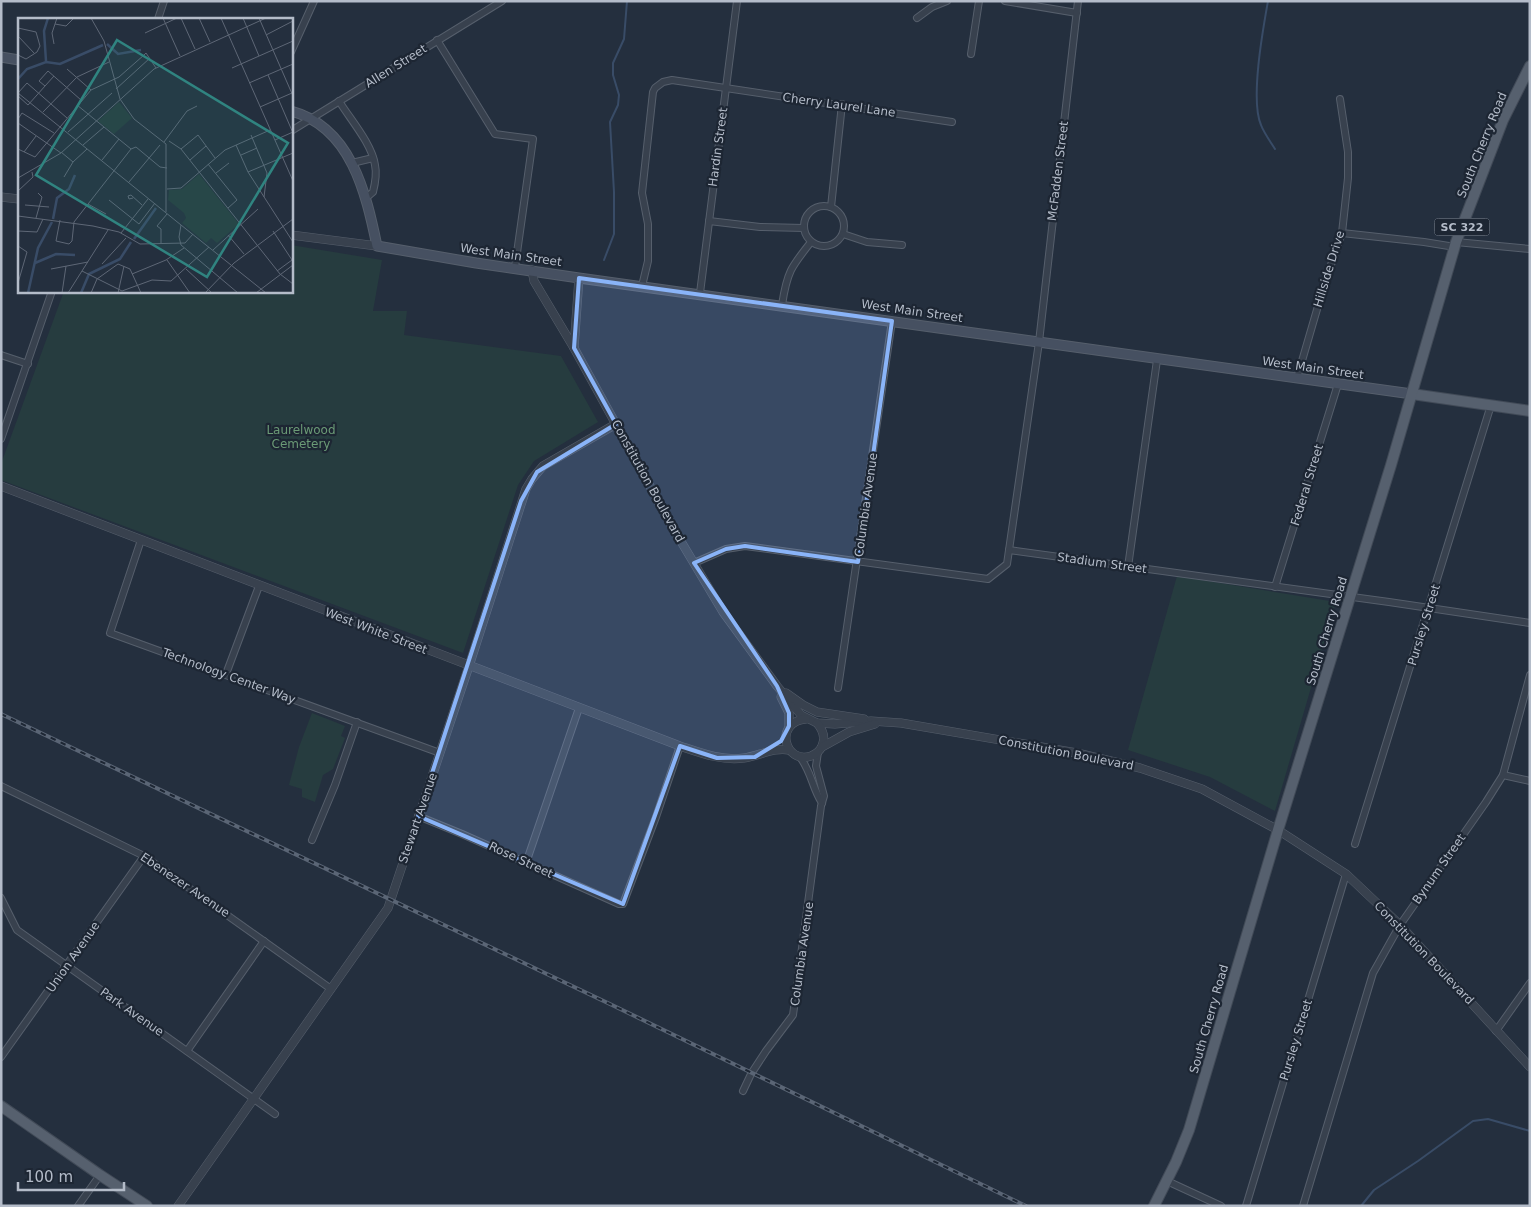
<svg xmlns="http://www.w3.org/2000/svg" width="1531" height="1207" font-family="'DejaVu Sans',sans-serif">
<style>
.green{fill:#263c3f}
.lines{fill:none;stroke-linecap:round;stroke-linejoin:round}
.stream{stroke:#394c67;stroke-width:2}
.minor-casing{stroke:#565f6c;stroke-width:8}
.tertiary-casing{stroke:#565f6c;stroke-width:9}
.secondary-casing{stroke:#565f6c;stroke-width:11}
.primary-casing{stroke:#414a57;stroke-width:12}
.minor{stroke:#38414e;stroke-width:6}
.tertiary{stroke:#38414e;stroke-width:8}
.secondary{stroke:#465061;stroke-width:9}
.primary{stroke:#56606e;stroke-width:10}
.rail-casing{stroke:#5a6575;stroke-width:4}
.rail{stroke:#1d2633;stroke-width:2;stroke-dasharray:5.5;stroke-linecap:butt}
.marked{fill:#8ab4f8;fill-opacity:0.2;stroke:#8ab4f8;stroke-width:4;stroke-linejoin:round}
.labels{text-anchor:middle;stroke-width:4.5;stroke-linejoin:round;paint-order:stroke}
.shield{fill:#1d2633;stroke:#878f9c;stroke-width:1}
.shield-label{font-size:11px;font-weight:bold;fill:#b4bcc9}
.street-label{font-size:12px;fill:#b4bcc9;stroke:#1d2633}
.park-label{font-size:12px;fill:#6b9a76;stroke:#1d2633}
.inset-river{fill:none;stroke:#394c67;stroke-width:2.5}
.inset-road{fill:none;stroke:#5e6776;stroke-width:1}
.view{fill:#308480;fill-opacity:0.15;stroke:#308480;stroke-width:2.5}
.inset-edge{fill:none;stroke:#b4bcc9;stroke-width:2.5}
</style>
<rect width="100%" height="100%" fill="#242f3e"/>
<g class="green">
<path d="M291 245 382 260 373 311H407L404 335 561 356 598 422 534 461 518 485 463 653 1 480V464L64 291H291Z"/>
<path d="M1177 576 1336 602 1275 811 1210 777 1128 750Z"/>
<path d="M312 713 345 726 341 736 345 738 333 769 323 775 315 802 302 797V789L289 785 299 747Z"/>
</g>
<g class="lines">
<g class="stream">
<path d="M1268 1C1263 29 1250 100 1261 125 1264 133 1270 141 1275 149"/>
<path d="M604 260 614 234V192L610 122 618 105 619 95 613 75V63L624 39 627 1"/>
<path d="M1361 1206 1374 1190 1418 1161 1473 1121 1488 1119 1530 1131"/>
</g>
<g class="minor-casing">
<g id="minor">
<path d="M1005 1 1077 13"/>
<path d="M917 18 932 7 947 1"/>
<path d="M158 19 164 1"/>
<path d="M437 40 495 134 533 139 515 267"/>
<path d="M291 52 314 1"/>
<path d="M971 54 979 1"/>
<path d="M339 101C350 119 372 144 375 165 377 174 375 184 373 192L366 198"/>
<path d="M291 131 502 1"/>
<path d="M352 163 373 158"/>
<circle cx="824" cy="226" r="20"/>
<path d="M831 207 842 104"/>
<path d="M709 221 760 227 804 228"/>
<path d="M1342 233 1424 242 1455 247"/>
<path d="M843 234 867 242 902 245"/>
<path d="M1456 242 1530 249"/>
<path d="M642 286 648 261V224L642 193 653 92 655 88 663 82 672 80 952 122"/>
<path d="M700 293 737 1"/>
<path d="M782 305C787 272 791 267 811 242"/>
<path d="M1 355 28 364"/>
<path d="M1297 378 1325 282 1342 233 1348 178V152L1340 99"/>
<path d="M1 439 52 291"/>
<path d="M141 540 110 633 440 753"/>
<path d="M1009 550 1389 602 1530 623"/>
<path d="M694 563 726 549 745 546 988 579 1007 564 1039 342 1078 1"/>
<path d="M1128 567 1157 360"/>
<path d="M1275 587 1338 384"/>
<path d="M226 674 259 586"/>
<path d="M838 688 892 321"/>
<path d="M800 757C812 773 812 788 822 803"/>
<path d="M1503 775 1530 781"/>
<path d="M1 786 144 856 331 989"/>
<path d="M418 816 462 834 619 904H623L656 817 680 746"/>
<path d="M312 840 335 785 357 722"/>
<path d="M1355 844 1491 405"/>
<path d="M526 863 579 708"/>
<path d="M1 898 17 930 275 1114"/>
<path d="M1496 1031 1530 983"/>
<path d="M187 1051 264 941"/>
<path d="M1 1057 144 856"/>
<path d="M743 1091 751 1074 766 1051 793 1015 821 806 824 796 816 766 818 752"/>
<path d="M1167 1181 1221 1206"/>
<path d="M78 1206 100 1175"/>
<path d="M1246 1206 1346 874"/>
<path d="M1303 1206 1373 973 1400 925 1486 802 1503 775 1530 675"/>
</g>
</g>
<g class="tertiary-casing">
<g id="tertiary">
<path d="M1 197 19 199"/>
<path d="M291 235 377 246"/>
<path d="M532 270 534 281 574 348 673 528 723 612 777 686 801 715 817 723 835 724 871 721 901 723 1077 753 1140 768 1202 789 1278 830 1346 874 1400 925 1530 1067"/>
<path d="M574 348 579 278"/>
<path d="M1 486 680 746C701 753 721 761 744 758 759 756 774 747 789 750"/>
<path d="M786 693 803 705 817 712 864 719"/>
<path d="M781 697 789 713V726"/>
<path d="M806 719C773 722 785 765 811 756 816 754 820 751 822 746 826 737 823 730 817 723"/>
<path d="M822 747 849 732 875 724"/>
<path d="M178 1206 388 908 469 666 526 489 532 479 543 466 616 424"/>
</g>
</g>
<g class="secondary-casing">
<g id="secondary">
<path d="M1 57 19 60"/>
<path d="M291 111C351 127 366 193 377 246L476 263 579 278 1412 394"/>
</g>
</g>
<g class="primary-casing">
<g id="primary">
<path d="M1412 394 1530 411"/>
<path d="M1 1106 100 1175 147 1206"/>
<path d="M1154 1206 1176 1162 1189 1130 1278 830 1391 465 1456 242 1503 120 1530 66"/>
</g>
</g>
<use href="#minor" class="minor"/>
<use href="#tertiary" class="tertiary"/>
<use href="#secondary" class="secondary"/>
<use href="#primary" class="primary"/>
<g class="rail-casing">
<path id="rail" d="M1 714 612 1005 1026 1206"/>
</g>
<use href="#rail" class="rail"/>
</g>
<path class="marked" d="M579 278 892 321 858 562 745 546 726 549 694 563 777 686 789 713V726L781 741 755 757 717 758 680 746 623 904 418 816 521 501 537 472 616 424 574 348Z"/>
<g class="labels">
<rect class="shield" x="1434.5" y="218.5" width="55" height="17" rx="4"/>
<g class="shield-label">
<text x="1462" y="231">SC 322</text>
</g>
<g class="street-label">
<text transform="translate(396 66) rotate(-32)" y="4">Allen Street</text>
<text transform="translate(839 105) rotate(8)" y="4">Cherry Laurel Lane</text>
<text transform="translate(1482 145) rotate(-68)" y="4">South Cherry Road</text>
<text transform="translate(718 147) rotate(-82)" y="4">Hardin Street</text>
<text transform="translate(1058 171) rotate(-83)" y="4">McFadden Street</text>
<text transform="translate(511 255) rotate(8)" y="4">West Main Street</text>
<text transform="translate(1329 269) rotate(-73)" y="4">Hillside Drive</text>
<text transform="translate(912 311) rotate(8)" y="4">West Main Street</text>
<text transform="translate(1313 368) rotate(8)" y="4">West Main Street</text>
<text transform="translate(648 481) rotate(61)" y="4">Constitution Boulevard</text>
<text transform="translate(1307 485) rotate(-73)" y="4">Federal Street</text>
<text transform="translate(866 505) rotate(-82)" y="4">Columbia Avenue</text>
<text transform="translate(1102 563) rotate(8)" y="4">Stadium Street</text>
<text transform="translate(1424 625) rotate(-73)" y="4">Pursley Street</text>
<text transform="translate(376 631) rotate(21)" y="4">West White Street</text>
<text transform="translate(1327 631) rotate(-73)" y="4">South Cherry Road</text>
<text transform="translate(229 676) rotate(20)" y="4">Technology Center Way</text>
<text transform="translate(1066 753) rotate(11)" y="4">Constitution Boulevard</text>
<text transform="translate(418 818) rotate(-71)" y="4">Stewart Avenue</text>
<text transform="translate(521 860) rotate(25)" y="4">Rose Street</text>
<text transform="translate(1439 869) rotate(-55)" y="4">Bynum Street</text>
<text transform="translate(185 885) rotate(34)" y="4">Ebenezer Avenue</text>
<text transform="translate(1424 953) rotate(46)" y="4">Constitution Boulevard</text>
<text transform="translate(802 954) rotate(-82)" y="4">Columbia Avenue</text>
<text transform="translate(73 957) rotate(-55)" y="4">Union Avenue</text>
<text transform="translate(132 1012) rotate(35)" y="4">Park Avenue</text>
<text transform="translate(1209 1019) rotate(-74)" y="4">South Cherry Road</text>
<text transform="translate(1296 1040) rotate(-73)" y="4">Pursley Street</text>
</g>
<g class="park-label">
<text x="301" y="434">Laurelwood<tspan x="301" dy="14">Cemetery</tspan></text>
</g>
</g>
<g transform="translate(18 18)">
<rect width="275" height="275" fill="#242f3e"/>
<path d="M101 84 114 100 96 116 80 103ZM181 156 221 206 199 225 193 220 188 225 164 205 168 200 166 195 150 182 151 172 164 171Z" fill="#263c3f"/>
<path class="inset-river" d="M89 26 100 36 123 32M28 43 26 13 30 0M0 61 9 51 28 44 42 46 85 27M35 201 39 180 51 171 57 157M116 221 138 190M17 245 38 236 57 237M10 275 20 230 34 204M63 275 71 256 102 241 113 224"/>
<path class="inset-road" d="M73 0 86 23 102 81 116 101 148 126V194M145 0 162 38M163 0 177 31M181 0 192 24M203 0 275 163M225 0 241 38M241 0 275 78M37 6 48 8 56 0M0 10 18 14 22 28 19 34 8 41 0 37M127 15 159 0M248 17 275 3M0 18 16 35M36 26 34 15 39 0M214 50 275 23M49 51 73 72M250 57 275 115M231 65 275 46M27 68 21 63 30 53 63 82M98 71 132 40M0 75 9 65 49 100M0 75 163 207 161 219 163 227 220 275M0 78 10 87 36 58M59 87 113 131 118 129 142 149 149 150M242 89 274 75M25 94 59 59 91 44M0 101 4 95 36 115M0 105 43 135M50 114 94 75M233 117 249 155 246 179M257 122 275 114M151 123 163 131 262 256 275 266M146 124 169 93 179 88M65 127 86 109M218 127 230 154 275 224M0 131 17 139 73 72 101 59 126 37 128 35 138 50M163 131 180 117 197 140M6 134 18 118M43 134 55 144M223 137 239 130M84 142 101 121M172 142 188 128M190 146 219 182 210 190M230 154 275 135M198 155 211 145M46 159 55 144 69 131M0 160 43 135 136 51 248 0M111 164 142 127M149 171 163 170 207 132 252 112M0 173 15 159 14 154M115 180 111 181 110 178 113 177 124 187M91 182 121 206 137 185M70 186 88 196M7 187 31 189M0 198 75 208 101 214 122 226 167 225 175 216M18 200 24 179 20 175M42 202 38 223 51 226 54 223 56 204 113 131M163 207 248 275M0 213 19 214 25 201M255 213 274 242M103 215 130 181M210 217 226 236M143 226V211L139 208 149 196M0 228 9 234 0 265M195 232 240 191M149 242 172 275M84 246 108 220M33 251 70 244M168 251 194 275M64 253 104 273 134 262 153 263 191 229M259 253 274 242M114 256 148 242 166 230M44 275 48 248M50 275 90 212M73 275 79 261 100 246 112 251 123 275M100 275 106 248M187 275 216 245 275 201M238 275 275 247"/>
<path class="view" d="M99 22 270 125 189 259 18 157Z"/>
<rect width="275" height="275" class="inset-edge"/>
</g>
<rect width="1531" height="1207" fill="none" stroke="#b4bcc9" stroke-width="5"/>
<path d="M18 1182v8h106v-8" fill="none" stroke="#b4bcc9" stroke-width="2.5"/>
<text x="25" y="1182" font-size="15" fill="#b4bcc9" stroke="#1d2633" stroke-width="4" paint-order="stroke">100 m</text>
</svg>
